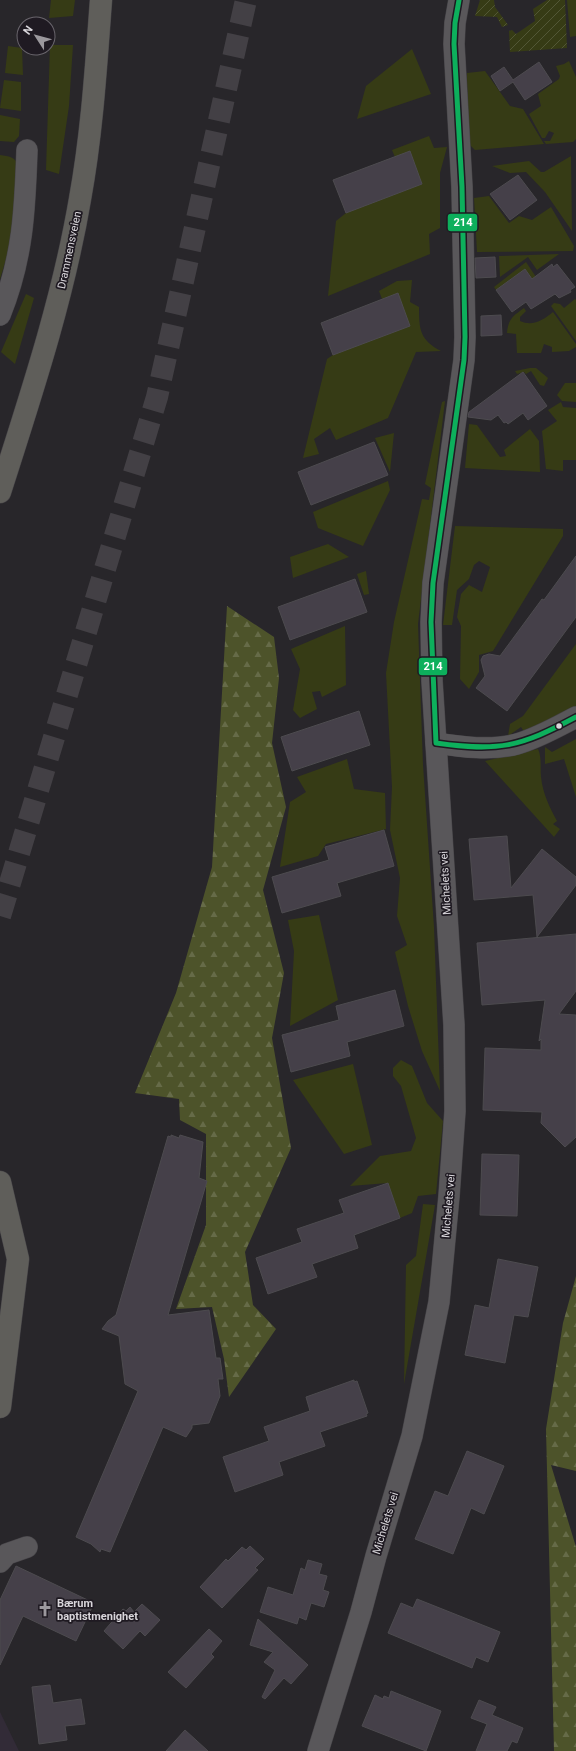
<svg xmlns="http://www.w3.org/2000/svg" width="576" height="1751" font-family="Roboto,sans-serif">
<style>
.built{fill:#322b37}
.green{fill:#363b15}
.forest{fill:url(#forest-firs)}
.garden{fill:url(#garden-furrows)}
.building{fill:#454049;stroke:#4d4b4f}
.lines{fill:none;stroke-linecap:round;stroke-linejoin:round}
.highway-tunnel{stroke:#434045;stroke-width:22;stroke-dasharray:22 11;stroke-linecap:butt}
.minor-casing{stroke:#454347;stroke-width:22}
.highway-casing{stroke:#454347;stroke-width:23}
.minor{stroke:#59575a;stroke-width:21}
.highway{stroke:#5f5e5a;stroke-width:22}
.bus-1-casing{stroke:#1f1a22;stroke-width:8}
.bus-1{stroke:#0daf5c;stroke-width:5}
.bus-dot{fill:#d9d6db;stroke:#1f1a22;stroke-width:1.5}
.labels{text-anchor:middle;stroke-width:3.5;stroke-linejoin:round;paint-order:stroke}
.street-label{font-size:11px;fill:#d9d6db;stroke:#1f1a22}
.poi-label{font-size:11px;font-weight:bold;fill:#d9d6db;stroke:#1f1a22;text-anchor:start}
.line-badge{stroke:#1f1a22;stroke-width:1.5}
.badge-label{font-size:11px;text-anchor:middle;font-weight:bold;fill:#fff}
</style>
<defs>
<pattern id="forest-firs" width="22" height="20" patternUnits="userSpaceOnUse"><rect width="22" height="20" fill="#4d532a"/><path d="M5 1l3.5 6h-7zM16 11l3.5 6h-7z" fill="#666b48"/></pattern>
<pattern id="garden-furrows" width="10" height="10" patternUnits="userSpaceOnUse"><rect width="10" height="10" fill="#363b15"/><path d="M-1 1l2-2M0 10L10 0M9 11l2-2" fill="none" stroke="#525736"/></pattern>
</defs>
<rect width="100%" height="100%" fill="#28262a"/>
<path class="built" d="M0 1712 19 1751H0Z"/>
<g class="green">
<path d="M51 0H75L73 16 49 18Z"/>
<path d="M567 0H576V36L570 37Z"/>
<path d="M50 45H73L69 106 59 174 46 170Z"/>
<path d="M8 46 22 48 23 75 5 73Z"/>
<path d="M412 49 431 94 357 119 366 86Z"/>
<path d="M569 61 576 77V139L573 142 546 144 544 141H550L554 133 549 131 545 138H542L529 114 541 106 538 94 559 79 560 76 556 66 564 64Z"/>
<path d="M485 71 510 106 523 109 544 144 475 150 468 143 467 73Z"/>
<path d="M4 80 21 82V111L0 108Z"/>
<path d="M0 115 20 119 19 136 14 142 0 141Z"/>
<path d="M429 136 434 148 447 147 440 173V228L429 234 430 254 328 296 336 221 346 213 422 184 410 151 395 157 392 150Z"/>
<path d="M0 155C9 156 15 157 19 166L10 246 0 279Z"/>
<path d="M571 156 572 231 545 192 526 172 510 173 492 166 529 161 541 172H544Z"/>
<path d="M489 196 509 223 519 216 532 220 551 207 574 246 573 251 477 252 474 198Z"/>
<path d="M559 254 537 270 528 257 500 277 499 256Z"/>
<path d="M526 262 536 277 534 281 525 269 496 290 494 287Z"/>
<path d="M412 280 410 302 419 307C419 330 420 340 441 351L416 352 388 418 336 440 330 428 314 439 319 454 303 458 327 359 333 355 410 326 398 294 382 299 379 291 397 281Z"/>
<path d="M26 294 34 298 15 364 1 352Z"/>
<path d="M575 299 576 300V341L551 306 554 303 560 304 564 308Z"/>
<path d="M524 308 526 311 520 317V321C533 327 543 320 553 312L576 344V347L569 351 552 352V347L544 344 541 353H517L516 334 507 333C508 319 513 316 524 308Z"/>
<path d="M530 368H536L548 378 544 386 540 385 531 371 526 374 524 372 517 374 515 371Z"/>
<path d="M565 383H576V402L562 401 557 395Z"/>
<path d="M445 401 418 624 423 765 434 927 440 1091 422 1051 408 1006 395 952 407 945 397 916 400 878 390 830 392 787 386 673 394 622 422 499 429 500 431 488 425 484 442 402Z"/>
<path d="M561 402 563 407 576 408V460H563V471L546 469 542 431 557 421 548 410Z"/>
<path d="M469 424 477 425 500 457 506 456 504 450 530 429 539 441 540 472 465 468Z"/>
<path d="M394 433 390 472 375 438Z"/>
<path d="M388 481 390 490 363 546 318 528 313 512Z"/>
<path d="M455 526 563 529V536L493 651 479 655V672L469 689 460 679 461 626 457 617 461 594 469 585 482 592 490 567 479 561 474 565 469 579 457 590 452 625H443Z"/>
<path d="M328 544 349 557 293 578 290 557Z"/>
<path d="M366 571 369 594 364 595 357 574Z"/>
<path d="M345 626 346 685 322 697 320 691 312 692 317 709 300 718 293 710 300 669 291 649Z"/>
<path d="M576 644V708L525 733 521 727 508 736 510 724 523 716Z"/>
<path d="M576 739V797L564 759 545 764V747L552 752Z"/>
<path d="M538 749C542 757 540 768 541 777 543 794 549 806 557 821L553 824 560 829 554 837 485 761Z"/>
<path d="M347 759 354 789 385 793 386 829 326 844 318 856 280 867 290 802 306 792 297 777Z"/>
<path d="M319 915 338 1000 290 1026 294 951 288 920Z"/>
<path d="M401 1060 412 1066 427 1103 443 1121 436 1194 418 1196 412 1213 400 1218 388 1183 350 1186 380 1156 411 1151 416 1138 401 1086 393 1076V1068Z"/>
<path d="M353 1064 372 1145 344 1154 293 1080Z"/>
<path d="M423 1204 435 1205 404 1384 406 1265 416 1256Z"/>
</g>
<g class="forest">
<path d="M227 606 274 637 279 678 272 743 286 807 263 890 284 973 272 1038 291 1148 245 1252 253 1305 276 1329 229 1397 224 1359 212 1307 176 1309 206 1225V1134L180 1120 179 1099 135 1093 176 993 212 867Z"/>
<path d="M576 1276V1471L551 1465 576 1547V1751H554L546 1429 563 1323Z"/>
</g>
<g class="garden">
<path d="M480 0H494L495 7 508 25 502 27 497 17 475 16Z"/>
<path d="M547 0H565L567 48 510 52 509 31 512 30 516 34 535 21 533 9Z"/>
</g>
<g class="building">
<path d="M539 62 552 82 525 100 513 82 500 91 491 76 504 67 513 80Z"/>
<path d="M410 151 422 184 346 213 333 180Z"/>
<path d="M518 175 537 200 510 220 490 194Z"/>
<path d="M495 257 496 277 476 278 475 258Z"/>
<path d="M552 264 553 267 557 264 575 287 570 290 571 292 559 298 555 294 531 309 526 302 512 312 496 290 525 269 532 279Z"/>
<path d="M398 293 410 326 333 355 321 323Z"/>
<path d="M501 315 502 335 481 336V316Z"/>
<path d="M523 372 547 406 528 420 523 413 508 424 506 422 504 423 498 415 491 420 468 417 469 412Z"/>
<path d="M374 442 388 475 311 505 298 472Z"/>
<path d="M576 556V617L507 711 476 688 485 676 481 660 483 656 489 654 500 656 542 599 544 600Z"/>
<path d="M355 579 367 612 290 640 278 607Z"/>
<path d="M359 711 370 745 292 771 281 737Z"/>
<path d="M384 830 394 866 337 883 341 896 282 913 272 877 329 860 325 847Z"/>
<path d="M507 836 511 888 542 849 576 877V885L537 937 533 895 474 900 469 839Z"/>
<path d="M576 934V991L559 1014 576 1015V1137L565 1147 541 1123 542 1112 483 1110 485 1048 541 1050V1039L539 1041 545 1000 482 1005 477 943Z"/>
<path d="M395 990 404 1026 347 1042 350 1056 291 1072 282 1035 339 1020 336 1006Z"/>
<path d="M171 1135 179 1138 180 1135 203 1142 199 1178 207 1181 168 1315 209 1310 216 1358H220L223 1379H218L220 1396 209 1423 192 1425V1428L186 1437 163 1427 110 1552 101 1549 100 1552 91 1544 76 1537 138 1391 125 1384 119 1336 102 1329 108 1321 116 1315 168 1136 171 1137Z"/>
<path d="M482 1154 519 1155 517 1216 480 1215Z"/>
<path d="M388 1183 400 1218 354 1235 358 1248 312 1264 317 1277 268 1294 256 1258 302 1242 297 1229 344 1213 339 1200Z"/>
<path d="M498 1259 538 1267 528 1317 514 1315 505 1363 465 1355 475 1305 489 1308Z"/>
<path d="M354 1380V1382L357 1381 368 1413 366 1414 367 1416 320 1432 325 1446 279 1462 283 1475 235 1492 223 1457 269 1441 264 1427 310 1411 306 1397Z"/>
<path d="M467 1451 504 1466 484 1514 471 1508 453 1554 415 1539 435 1491 448 1496Z"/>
<path d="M250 1546 264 1559 255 1568 258 1570 222 1608 200 1587 226 1559 228 1561 242 1547 246 1550Z"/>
<path d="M308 1560 322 1564 319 1574 327 1576 323 1590 329 1592 324 1607 311 1603 306 1620 299 1617 297 1624 260 1612 268 1587 293 1595 301 1568 305 1570Z"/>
<path d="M16 1566 94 1603 76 1641 23 1616 0 1665V1600Z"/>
<path d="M417 1599 500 1632 488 1662 476 1657 472 1668 388 1633 401 1603 413 1608Z"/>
<path d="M142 1604 160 1620 145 1636 140 1631 123 1649 104 1631 123 1609 126 1611 130 1607 134 1612Z"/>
<path d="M258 1619 308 1665 291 1684 284 1678 265 1699 262 1697 275 1670 264 1662 273 1652 250 1645Z"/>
<path d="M209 1629 222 1641 211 1654 214 1657 186 1688 168 1672Z"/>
<path d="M50 1685 53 1703 81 1699 85 1724 65 1726 67 1740 39 1744 32 1687Z"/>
<path d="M391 1691 441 1711 426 1751 362 1726 375 1695 383 1699 384 1696 389 1698Z"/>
<path d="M479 1700 496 1707 492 1715 523 1728 517 1743 512 1741 507 1751H476L487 1724 471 1718Z"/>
<path d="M185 1730 208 1751H166Z"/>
</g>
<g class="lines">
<path class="highway-tunnel" d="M0 916 157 397 246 0"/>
<g class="minor-casing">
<g id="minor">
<path d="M0 315C23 258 25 210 27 150"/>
<path d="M436 743C462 747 491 751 517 744 538 738 557 727 576 717"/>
<path d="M0 1562 7 1554 27 1547"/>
<path d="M318 1751 361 1612 376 1556 412 1436 439 1302 449 1196 455 1111 454 1025 432 681 431 622 433 583 464 360 465 337 462 187 454 44 455 23 459 0"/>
</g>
</g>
<g class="highway-casing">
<g id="highway">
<path d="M0 492C31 395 63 299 80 199 92 133 96 67 101 0"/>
<path d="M0 1182 18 1259 0 1407"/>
</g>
</g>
<use href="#minor" class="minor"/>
<use href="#highway" class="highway"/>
<g class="bus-1-casing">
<path id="bus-1" d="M459 0 455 23 454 44 462 187 465 337 464 360 433 583 431 622 436 743C499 752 520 747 576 717"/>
</g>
<use href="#bus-1" class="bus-1"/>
</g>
<defs>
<g id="church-bare" transform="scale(1.2)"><path d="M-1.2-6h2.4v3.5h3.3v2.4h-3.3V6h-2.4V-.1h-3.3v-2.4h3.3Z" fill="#9b989d" stroke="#1f1a22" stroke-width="2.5" paint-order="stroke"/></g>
</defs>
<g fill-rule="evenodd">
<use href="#church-bare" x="45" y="1609"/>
</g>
<circle class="bus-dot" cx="559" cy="726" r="3.5"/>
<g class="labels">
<g class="street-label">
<text transform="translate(69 250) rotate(-78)" y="4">Drammensveien</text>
<text transform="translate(445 883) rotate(-93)" y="4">Michelets vei</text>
<text transform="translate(448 1206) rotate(-85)" y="4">Michelets vei</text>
<text transform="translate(385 1523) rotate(-73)" y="4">Michelets vei</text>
</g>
<g class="poi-label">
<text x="57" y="1607">Bærum<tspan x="57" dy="13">baptistmenighet</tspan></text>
</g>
</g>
<g class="line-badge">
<rect x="447" y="213" width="31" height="19" rx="4" fill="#0daf5c"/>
<rect x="418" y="657" width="30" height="19" rx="4" fill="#0daf5c"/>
</g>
<g class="badge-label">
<text x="463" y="226">214</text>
<text x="433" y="670">214</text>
</g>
<g transform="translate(36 36) rotate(306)"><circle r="19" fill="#1f1a22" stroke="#69656c"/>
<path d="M0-3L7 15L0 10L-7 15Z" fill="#9b989d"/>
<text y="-6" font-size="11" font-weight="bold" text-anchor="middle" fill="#d9d6db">N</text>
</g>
</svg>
